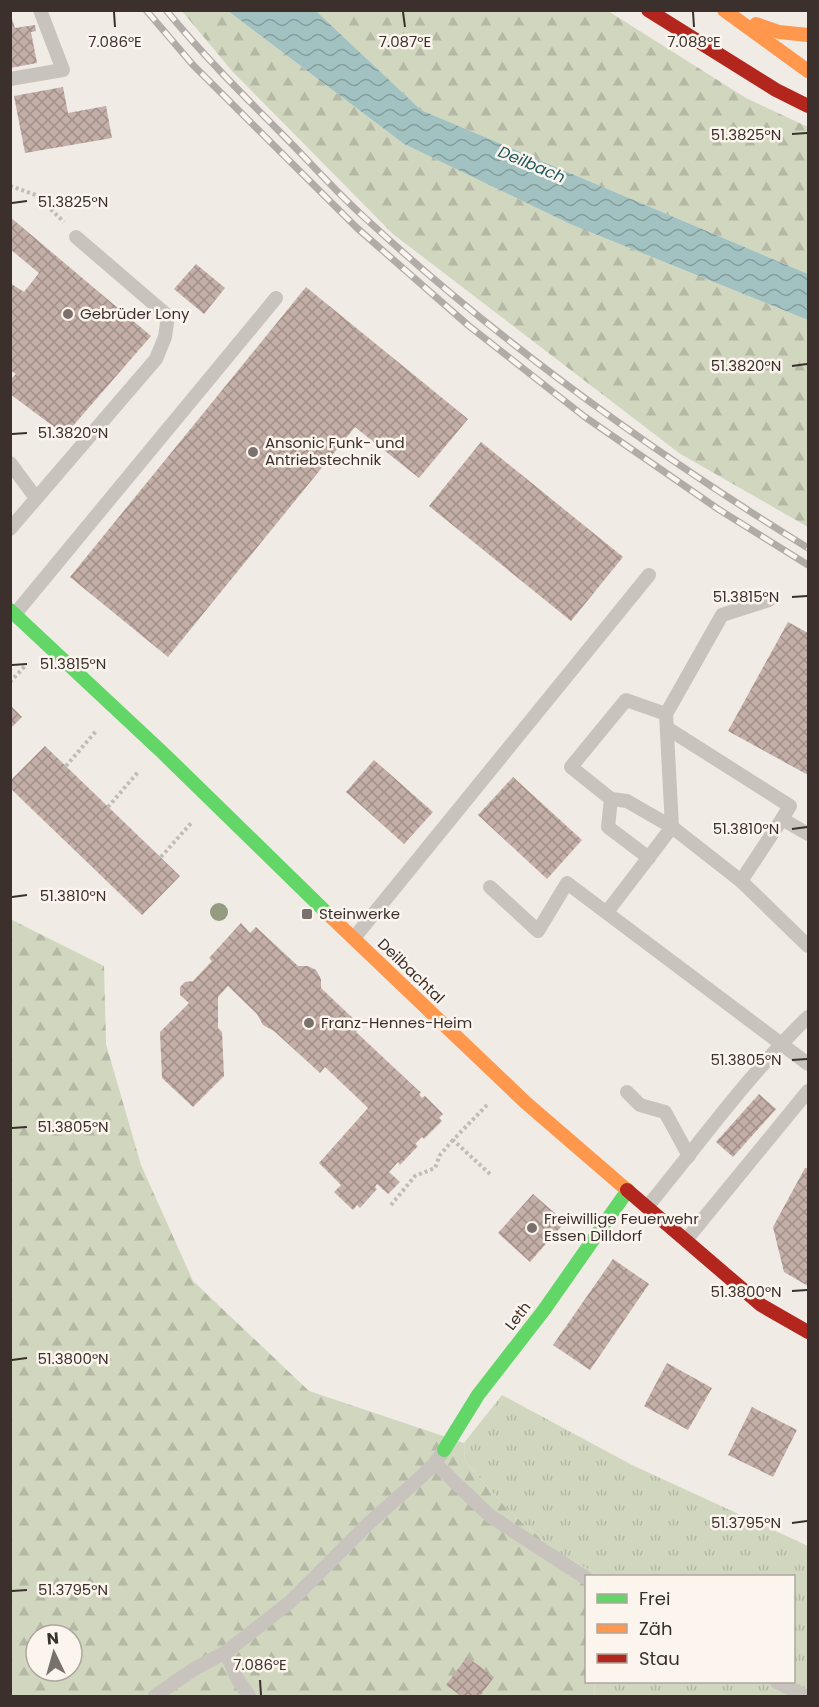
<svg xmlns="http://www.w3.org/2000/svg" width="819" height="1707" font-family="Poppins,sans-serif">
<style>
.grass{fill:url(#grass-tufts)}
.forest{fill:url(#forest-firs);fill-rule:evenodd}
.water{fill:url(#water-waves)}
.building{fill:url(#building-cross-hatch)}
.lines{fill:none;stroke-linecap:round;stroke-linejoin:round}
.path{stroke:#c2bbb6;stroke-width:4;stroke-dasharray:3 3;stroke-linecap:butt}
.lane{stroke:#c9c3be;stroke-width:14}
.fast{stroke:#63d668;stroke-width:14}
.slow{stroke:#ff974d;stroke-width:14}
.jam{stroke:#b3261e;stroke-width:14}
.rail-casing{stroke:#b1aca8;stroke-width:7}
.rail{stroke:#fbf5ee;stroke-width:4.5;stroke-dasharray:14;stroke-linecap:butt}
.tree{fill:#959b80}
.ticks{fill:none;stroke:#3b302b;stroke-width:2}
.poi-dot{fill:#7a716c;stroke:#fbf5ee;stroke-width:2}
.labels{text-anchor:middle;stroke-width:5;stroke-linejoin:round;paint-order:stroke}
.poi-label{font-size:15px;fill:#3b302b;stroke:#fbf5ee;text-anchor:start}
.street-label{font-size:15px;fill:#3b302b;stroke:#fbf5ee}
.water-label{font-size:16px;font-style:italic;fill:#1f5a5e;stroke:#fbf5ee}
.ticks-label{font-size:15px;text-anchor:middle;fill:#3b302b;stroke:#fbf5ee;stroke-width:5;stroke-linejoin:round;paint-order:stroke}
</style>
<defs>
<pattern id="grass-tufts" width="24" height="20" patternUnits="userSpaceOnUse" patternTransform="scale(1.5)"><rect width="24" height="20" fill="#d1d6bf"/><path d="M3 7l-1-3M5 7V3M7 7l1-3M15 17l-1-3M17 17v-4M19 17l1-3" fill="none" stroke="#b4b8a4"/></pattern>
<pattern id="forest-firs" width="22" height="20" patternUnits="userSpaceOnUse" patternTransform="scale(1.5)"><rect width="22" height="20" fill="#d1d6bf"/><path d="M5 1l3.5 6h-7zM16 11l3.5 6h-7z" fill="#b4b8a4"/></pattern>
<pattern id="water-waves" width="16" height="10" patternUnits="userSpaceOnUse" patternTransform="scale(1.5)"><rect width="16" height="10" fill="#a1c2c1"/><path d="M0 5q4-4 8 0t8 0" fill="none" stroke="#849e9d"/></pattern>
<pattern id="building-cross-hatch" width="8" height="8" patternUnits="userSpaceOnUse" patternTransform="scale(1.5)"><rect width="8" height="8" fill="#c3afa7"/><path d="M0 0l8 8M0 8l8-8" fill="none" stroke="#a08f88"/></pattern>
</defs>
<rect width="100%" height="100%" fill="#f0ebe5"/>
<path class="grass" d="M502 1395 632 1465 808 1546V1696H594L595 1682H794V1576H601L556 1552 507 1509 465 1461 464 1443Z"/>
<g class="forest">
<path d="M182 11H228L404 144 570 224 808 320V527L679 453 393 234 232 71Z"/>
<path d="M316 11H608L746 98 808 127V274L421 110Z"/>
<path d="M10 919 104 966 106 1044 141 1165 193 1281 309 1391 464 1443 465 1461 507 1509 556 1552 601 1576H586V1682H595L594 1696H11ZM36 1635H72V1671H36Z"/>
</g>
<path class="water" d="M228 11H316L421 110 808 274V320L570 224 404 144Z"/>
<g class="building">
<path d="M10 13 15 28 35 25 36 31 31 32 37 63 10 68Z"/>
<path d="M63 87 68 113 106 106 112 138 25 153 14 96Z"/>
<path d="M10 217 151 336 65 435 10 394V380L16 374 10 370V283L24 292 39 273 10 249Z"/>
<path d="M196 264 225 288 204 314 174 289Z"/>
<path d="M306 287 468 419 419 478 355 427 168 657 70 577Z"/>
<path d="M481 442 623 557 571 621 429 506Z"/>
<path d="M788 622 808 633V775L728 731Z"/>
<path d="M10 705 22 717 10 729Z"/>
<path d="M45 746 180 876 142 915 10 788V781Z"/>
<path d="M374 760 433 812 404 844 346 792Z"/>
<path d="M513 777 582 840 547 879 478 815Z"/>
<path d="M241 923 250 933 256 927 298 966H308L316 970 321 979V988L361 1026 356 1032 419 1091 421 1092 419 1094 422 1098 425 1096 443 1114 439 1118 442 1121 424 1139 422 1137 415 1144 418 1146 400 1165 398 1162 389 1172 400 1182 388 1194 377 1184 375 1187 377 1189 360 1208 357 1205 353 1210 334 1192 341 1185 319 1163 368 1108 325 1067 320 1073 274 1031 263 1025 257 1014 228 986 218 997V1028L222 1032 224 1076 193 1107 162 1078 160 1032 189 1003 180 995V987L185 982 193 981 212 961 209 958Z"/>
<path d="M759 1094 776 1109 733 1157 716 1142Z"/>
<path d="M805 1168H808V1286L784 1272 773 1227Z"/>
<path d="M533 1194 565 1222 530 1262 498 1233Z"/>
<path d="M613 1259 649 1284 590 1370 553 1345Z"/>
<path d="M667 1363 712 1388 688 1430 644 1406Z"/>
<path d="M752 1407 797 1430 773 1477 728 1455Z"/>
<path d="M467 1657 494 1677 480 1696H461L446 1685Z"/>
</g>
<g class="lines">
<g class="path">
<path d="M10 186 36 195 64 222"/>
<path d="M10 682 26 665"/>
<path d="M66 766 97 730"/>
<path d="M108 807 139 771"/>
<path d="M161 857 192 822"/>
<path d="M487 1105 453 1140 490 1174"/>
<path d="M391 1205 415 1176 435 1168 440 1155 453 1140"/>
</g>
<g class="lane">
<path d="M10 79 63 70 40 10"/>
<path d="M10 463 36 498"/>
<path d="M10 529 156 359 165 337 168 316 76 237"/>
<path d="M15 614 276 298"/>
<path d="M667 728 790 806 782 819"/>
<path d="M611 799 627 801 672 827"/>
<path d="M672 827 666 714 722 615 769 600"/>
<path d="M808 834 782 819 741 881 808 946"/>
<path d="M649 858 608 827 611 799 571 767 626 700 666 714"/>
<path d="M490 887 538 931 567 883 808 1064"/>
<path d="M607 912 672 827 741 881"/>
<path d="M354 938 649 575"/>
<path d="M627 1092 640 1105 665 1112 689 1156"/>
<path d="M647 1207C700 1143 748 1075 808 1017"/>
<path d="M686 1240 808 1091"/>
<path d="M435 1463 490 1516 586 1578"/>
<path d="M226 1652 237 1678 249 1696"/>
<path d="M777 1682 805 1696"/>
<path d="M155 1696 194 1669 226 1652 290 1602 368 1524 422 1476 435 1463 444 1450"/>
</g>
<g class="fast">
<path d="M10 610 163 753 330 916"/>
<path d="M444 1450 478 1395 544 1310 628 1190"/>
</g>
<g class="slow">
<path d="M724 10 808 71"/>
<path d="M756 24 779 32 808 35"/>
<path d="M330 916 525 1102 627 1190"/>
</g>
<g class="jam">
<path d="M648 10 776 90 808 106"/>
<path d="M627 1190 761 1305 808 1332"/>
</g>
<g class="rail-casing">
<g id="rail">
<path d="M146 10 193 65 357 228 469 326 585 417 718 509 808 565"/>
<path d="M166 10C202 54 241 93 281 133 309 161 335 191 364 217 500 343 651 451 808 548"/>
</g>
</g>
<use href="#rail" class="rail"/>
</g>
<circle class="tree" cx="219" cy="912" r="9"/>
<path class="ticks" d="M114 12 115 27M403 12 405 27M693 12 694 27M792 134 807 133M12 203 27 201M792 366 807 364M12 434 27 433M792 597 807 596M12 665 27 664M792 829 807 827M12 897 27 895M792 1060 807 1059M12 1128 27 1127M792 1291 807 1290M12 1360 27 1358M792 1523 807 1521M12 1591 27 1590M260 1680 261 1695"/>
<g class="poi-dot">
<circle cx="68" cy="314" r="6"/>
<circle cx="253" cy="452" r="6"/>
<rect x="301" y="908" width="12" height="12" rx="3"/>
<circle cx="309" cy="1023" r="6"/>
<circle cx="532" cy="1228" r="6"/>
</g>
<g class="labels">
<g class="poi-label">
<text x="80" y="319">Gebrüder Lony</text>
<text x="265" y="448">Ansonic Funk- und<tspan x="265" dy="17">Antriebstechnik</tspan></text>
<text x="319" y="919">Steinwerke</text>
<text x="321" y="1028">Franz-Hennes-Heim</text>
<text x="544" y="1224">Freiwillige Feuerwehr<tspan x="544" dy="17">Essen Dilldorf</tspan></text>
</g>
<g class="street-label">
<text transform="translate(411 971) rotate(44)" y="5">Deilbachtal</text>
<text transform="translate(518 1316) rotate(-52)" y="5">Leth</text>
</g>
<g class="water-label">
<text transform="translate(532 164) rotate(23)" y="6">Deilbach</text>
</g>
</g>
<g class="ticks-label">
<text x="115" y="47">7.086°E</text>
<text x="405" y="47">7.087°E</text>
<text x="694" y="47">7.088°E</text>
<text x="746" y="140">51.3825°N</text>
<text x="73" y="207">51.3825°N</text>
<text x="746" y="371">51.3820°N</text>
<text x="73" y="438">51.3820°N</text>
<text x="746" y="602">51.3815°N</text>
<text x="73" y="669">51.3815°N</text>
<text x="746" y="834">51.3810°N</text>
<text x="73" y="901">51.3810°N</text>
<text x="746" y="1065">51.3805°N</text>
<text x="73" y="1132">51.3805°N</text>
<text x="746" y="1297">51.3800°N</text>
<text x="73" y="1364">51.3800°N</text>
<text x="746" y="1528">51.3795°N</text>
<text x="73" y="1595">51.3795°N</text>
<text x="260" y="1670">7.086°E</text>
</g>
<rect width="819" height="1707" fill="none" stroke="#3b302b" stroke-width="24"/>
<rect x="585" y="1575" width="210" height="108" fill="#fbf5ee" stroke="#aea6a0" stroke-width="1.5"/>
<rect x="597" y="1594" width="30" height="9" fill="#63d668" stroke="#aea6a0" stroke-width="1.5"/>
<text x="639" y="1605" font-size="18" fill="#3b302b">Frei</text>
<rect x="597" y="1624" width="30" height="9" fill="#ff974d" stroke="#aea6a0" stroke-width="1.5"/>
<text x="639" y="1635" font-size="18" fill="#3b302b">Zäh</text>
<rect x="597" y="1654" width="30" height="9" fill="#b3261e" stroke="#aea6a0" stroke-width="1.5"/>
<text x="639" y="1665" font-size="18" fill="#3b302b">Stau</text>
<g transform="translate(54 1653) rotate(355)"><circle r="28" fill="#fbf5ee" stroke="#aea6a0" stroke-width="1.5"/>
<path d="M0-4.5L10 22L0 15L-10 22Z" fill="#7a716c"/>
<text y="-9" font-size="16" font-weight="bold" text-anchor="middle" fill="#3b302b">N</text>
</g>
</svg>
